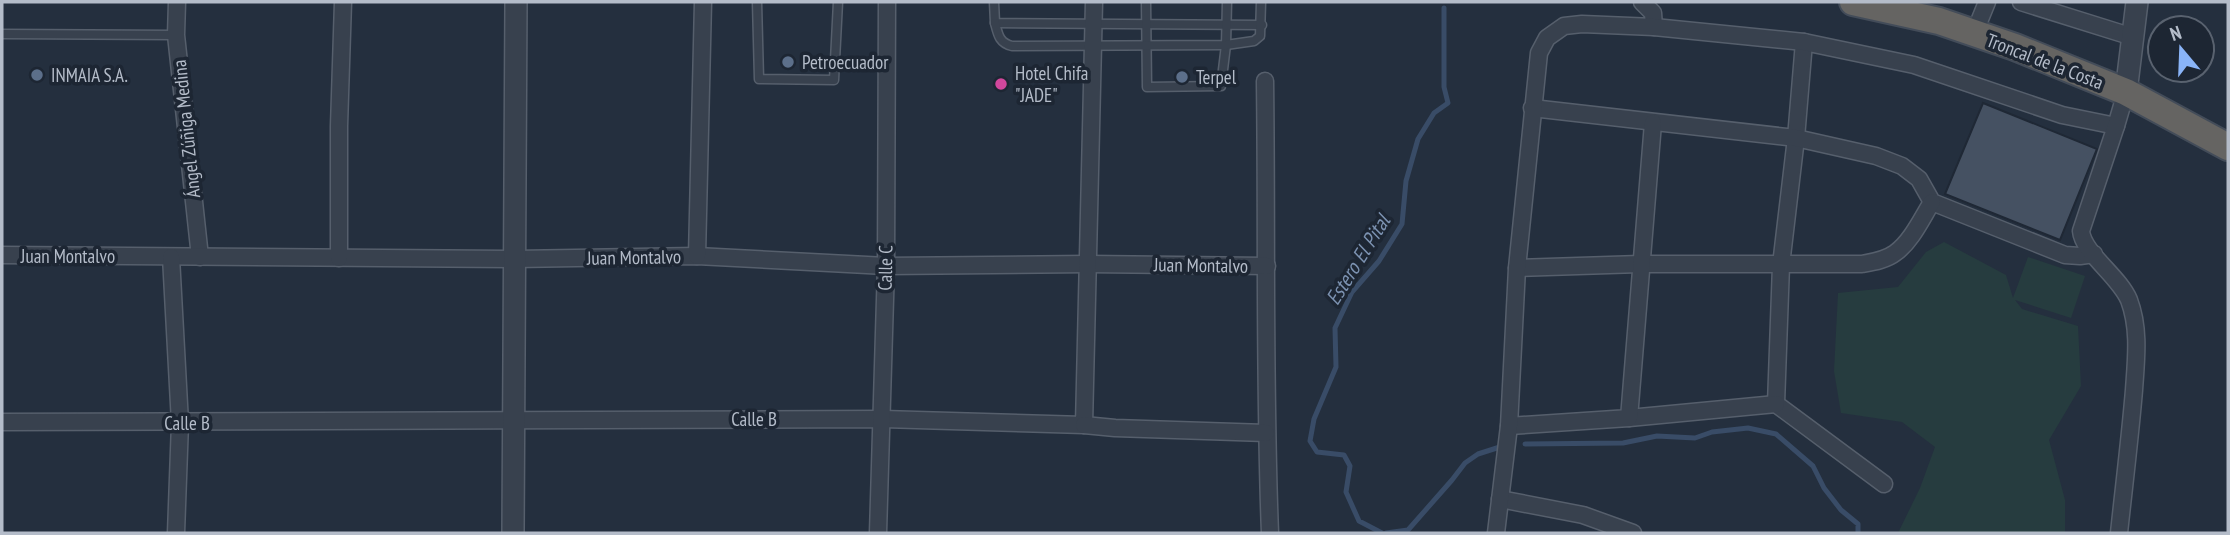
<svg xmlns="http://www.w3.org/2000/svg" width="2230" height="535" font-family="'PT Sans Narrow',sans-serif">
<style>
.green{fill:#263c3f}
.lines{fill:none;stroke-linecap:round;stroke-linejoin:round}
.stream{stroke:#394c67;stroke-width:5}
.building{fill:#455162;stroke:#1f2835;stroke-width:2}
.service-casing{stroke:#565f6c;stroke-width:11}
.minor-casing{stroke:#565f6c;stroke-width:19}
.tertiary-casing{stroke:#565f6c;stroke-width:24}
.trunk-casing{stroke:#434c59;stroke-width:30}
.service{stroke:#38414e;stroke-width:8}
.minor{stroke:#38414e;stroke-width:16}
.tertiary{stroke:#38414e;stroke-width:21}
.trunk{stroke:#656462;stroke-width:26}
.service-dot{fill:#5c6f8a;stroke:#1d2633;stroke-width:2.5}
.hotel-dot{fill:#d1479c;stroke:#1d2633;stroke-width:2.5}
.labels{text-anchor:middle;stroke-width:7;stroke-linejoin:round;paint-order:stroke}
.street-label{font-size:19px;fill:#b4bcc9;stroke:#1d2633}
.poi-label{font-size:19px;fill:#b4bcc9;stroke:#1d2633;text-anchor:start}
.water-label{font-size:21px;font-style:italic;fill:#7c92b1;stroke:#1d2633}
</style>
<rect width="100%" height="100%" fill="#242f3e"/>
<path class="green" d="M1944 242 2006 275 2013 298 2028 257 2085 276 2071 318 2015 300 2022 309 2078 326 2081 386 2049 440 2065 500V533H1898L1920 488 1935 447 1902 422 1841 413 1834 371 1838 293 1898 287 1926 252Z"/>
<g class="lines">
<g class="stream">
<path d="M1525 444 1623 443 1657 436 1695 438 1712 432 1748 428 1776 434 1813 466 1824 488 1841 510 1858 524V533"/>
<path d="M1382 533 1359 521 1346 492 1350 466 1344 455 1317 452 1310 441 1314 419 1336 367 1335 328 1352 292 1379 261 1402 224 1406 181 1418 139 1434 113 1448 103 1444 87V8"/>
<path d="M1386 533 1408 530 1452 480 1465 463 1478 454 1503 446"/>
</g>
</g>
<path class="building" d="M1983 103 2097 149 2060 240 1945 194Z"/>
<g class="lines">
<g class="service-casing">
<g id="service">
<path d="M757 2 759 79 834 80 838 2"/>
<path d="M994 2 995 23 1262 25"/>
<path d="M1146 2 1147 87 1221 86 1226 45 1227 2"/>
<path d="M995 23C998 34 999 43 1012 46L1226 45 1254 41 1260 36 1261 2"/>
<path d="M2 34 176 35"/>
</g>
</g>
<g class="minor-casing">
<g id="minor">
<path d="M177 2 176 35 200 257"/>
<path d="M1642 2 1653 13 1654 27"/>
<path d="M2021 2 2133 37"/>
<path d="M1974 34 1987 2"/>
<path d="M1804 42 1796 138 1781 265 1776 404 1884 484"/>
<path d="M1265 81C1267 232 1264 383 1270 533"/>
<path d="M1532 108 1796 138 1876 156 1902 166 1919 179 1932 202 2065 255 2080 256 2094 254"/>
<path d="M2 255 515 259 697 256 886 266 1088 264 1267 266"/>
<path d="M697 256 703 2"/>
<path d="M171 257 180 423 176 533"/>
<path d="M339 258V126L343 2"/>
<path d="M1517 268 1640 264H1862C1873 262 1886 260 1895 253 1911 242 1922 218 1932 202"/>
<path d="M1629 418 1776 404"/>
<path d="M2 422 883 419 1084 425 1094 2"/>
<path d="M1084 425 1115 428 1266 433"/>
<path d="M1509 426 1629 418 1653 123"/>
<path d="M1500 499 1583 515 1633 533"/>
<path d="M878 533 886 266 887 2"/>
<path d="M1496 533 1509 426 1517 268 1539 53 1547 38 1564 26 1582 24 1654 27 1804 42 1914 65 2062 115 2116 126"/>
<path d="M2119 533C2124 486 2130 438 2134 390 2136 360 2140 329 2129 300 2119 276 2083 253 2081 231L2116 126 2126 92"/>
</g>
</g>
<g class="tertiary-casing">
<g id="tertiary">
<path d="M2126 92 2137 2"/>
<path d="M513 533 516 2"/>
</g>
</g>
<g class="trunk-casing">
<path id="trunk" d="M1853 2 1939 21 2015 47 2126 92 2228 147"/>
</g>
<use href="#service" class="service"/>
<use href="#minor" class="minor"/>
<use href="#tertiary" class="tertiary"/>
<use href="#trunk" class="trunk"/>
</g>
<g class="service-dot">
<circle cx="788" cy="62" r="7"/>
<circle cx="37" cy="75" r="7"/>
<circle cx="1182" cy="77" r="7"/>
</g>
<circle class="hotel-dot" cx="1001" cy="84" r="7"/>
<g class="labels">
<g class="street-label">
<text transform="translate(2045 61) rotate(21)" y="7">Troncal de la Costa</text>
<text transform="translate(186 129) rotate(-96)" y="7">Ángel Zúñiga Medina</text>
<text x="68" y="263">Juan Montalvo</text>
<text transform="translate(634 257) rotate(-1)" y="7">Juan Montalvo</text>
<text transform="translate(1201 265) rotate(1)" y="7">Juan Montalvo</text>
<text transform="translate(885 268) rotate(-89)" y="7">Calle C</text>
<text x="754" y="426">Calle B</text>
<text x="187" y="430">Calle B</text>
</g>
<g class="poi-label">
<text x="802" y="69">Petroecuador</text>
<text x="1015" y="80">Hotel Chifa<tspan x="1015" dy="22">"JADE"</tspan></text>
<text x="51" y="82">INMAIA S.A.</text>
<text x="1196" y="84">Terpel</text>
</g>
<g class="water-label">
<text transform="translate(1358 260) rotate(-58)" y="7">Estero El Pital</text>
</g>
</g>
<rect width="2230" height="535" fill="none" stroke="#b4bcc9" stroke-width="7"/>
<g transform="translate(2181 49) rotate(341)"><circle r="33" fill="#1d2633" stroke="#59626f" stroke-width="2"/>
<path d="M0-5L12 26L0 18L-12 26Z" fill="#8ab4f8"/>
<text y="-10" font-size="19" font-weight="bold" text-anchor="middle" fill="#b4bcc9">N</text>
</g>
</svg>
